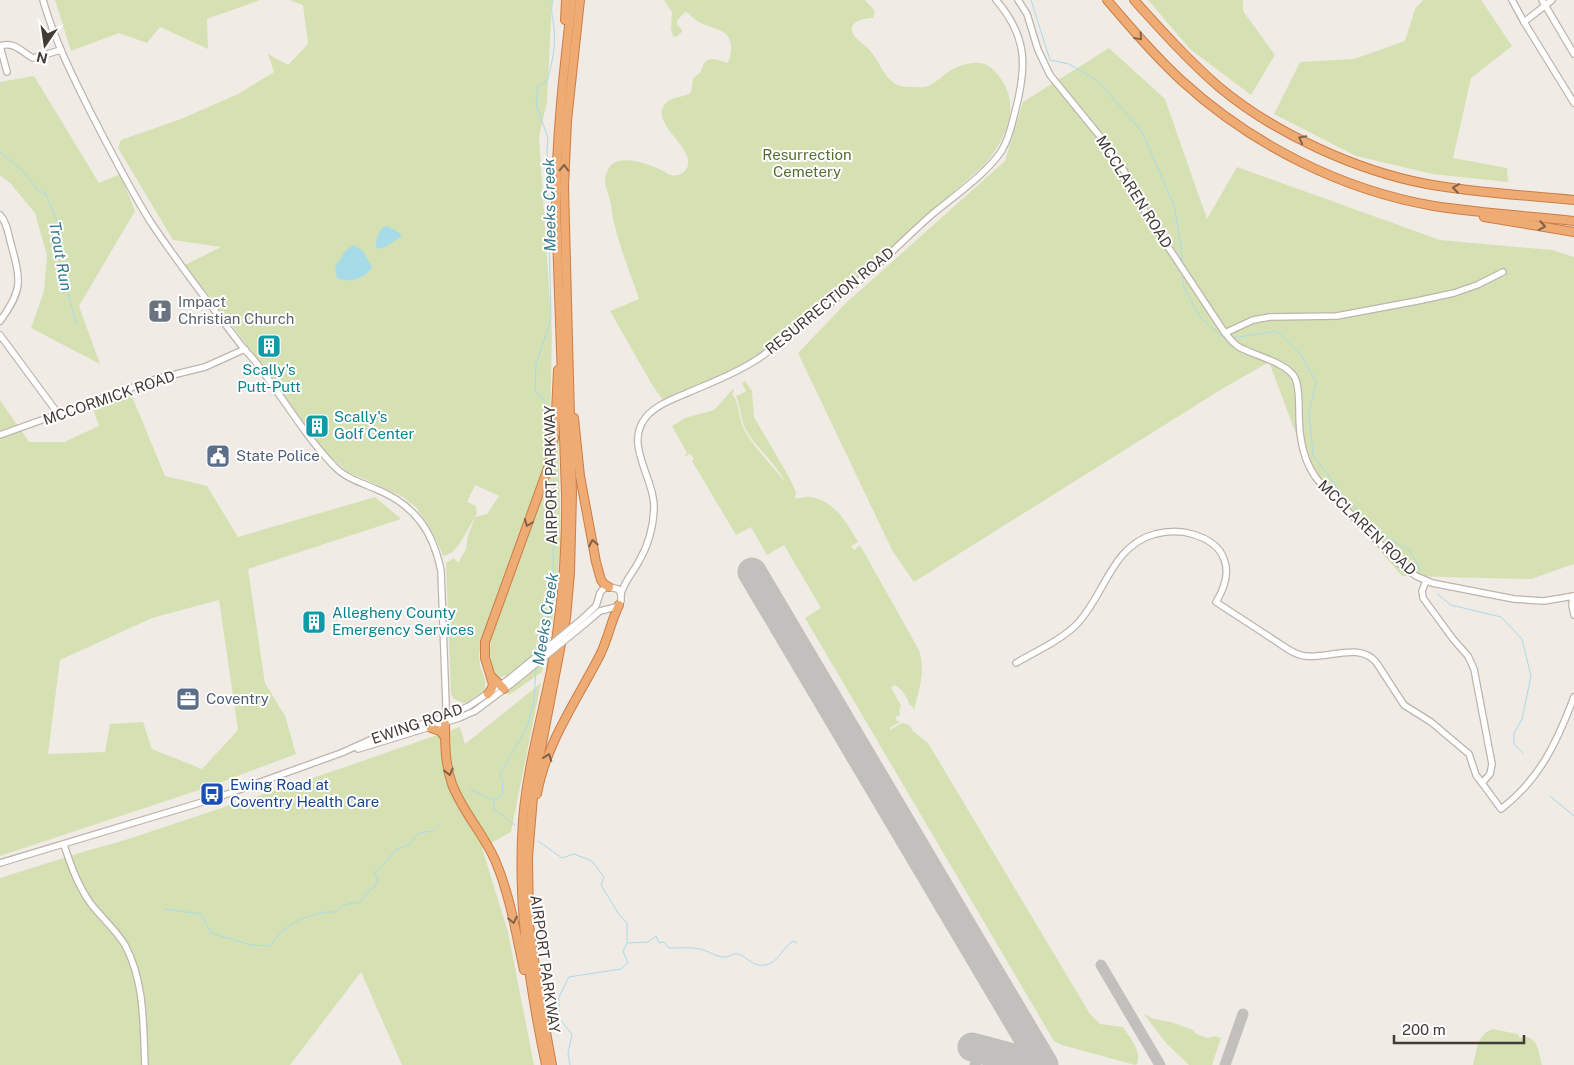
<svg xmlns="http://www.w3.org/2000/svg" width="1574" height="1065" font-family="'Public Sans',sans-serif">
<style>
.green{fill:#d6e1b3;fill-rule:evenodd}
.water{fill:#a8dbe8}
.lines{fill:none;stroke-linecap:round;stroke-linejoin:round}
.stream{stroke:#a8dbe8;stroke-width:1}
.taxiway{stroke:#c2c0bd;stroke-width:11}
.runway{stroke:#c2c0bd;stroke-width:29}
.minor-casing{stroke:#beb4ac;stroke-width:8}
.highway-casing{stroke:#cc7d45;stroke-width:10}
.minor{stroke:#fff;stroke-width:5.5}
.highway{stroke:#eeab73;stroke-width:8}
.minor-bridge-casing{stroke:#beb4ac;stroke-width:8;stroke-linecap:butt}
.minor-bridge{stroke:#fff;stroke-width:5.5}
.oneway{stroke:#7f624b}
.labels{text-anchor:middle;stroke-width:4;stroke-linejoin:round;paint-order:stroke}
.park-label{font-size:15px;fill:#556e30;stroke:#fff}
.street-label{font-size:15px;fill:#433b36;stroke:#fff}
.worship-label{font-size:15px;fill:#5b616d;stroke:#fff;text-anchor:start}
.culture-label{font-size:15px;fill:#0d838f;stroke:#fff;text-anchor:start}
.service-label{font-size:15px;fill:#4e5e75;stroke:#fff;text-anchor:start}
.transit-label{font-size:15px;fill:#164399;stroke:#fff;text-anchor:start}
.water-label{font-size:16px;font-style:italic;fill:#357a8d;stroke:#fff}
</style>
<rect width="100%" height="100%" fill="#f1ebe6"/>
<g class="green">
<path d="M55 0H260L207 19 208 49 160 27 147 43 119 33 71 51Z"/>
<path d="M289 0H552L547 102 539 136 552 334 550 429 548 451 541 477 482 640 479 654 480 666 486 682 484 691 466 703H463L454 699 451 694 446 563 454 558 458 563 466 549 468 535 475 518C466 529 459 554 443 556 437 539 429 525 418 511V509L403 497 378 485 348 472 327 454 297 414 274 380 185 265 221 247 173 240 118 148 121 140 181 119 238 94 274 72 268 54 288 65 308 44 303 5ZM475 485 499 496 487 514 475 517 477 514 476 506 467 502Z"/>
<path d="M664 0H865L875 11 873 18C865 18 847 21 853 34 857 41 867 46 872 53 880 63 885 80 898 85 902 87 908 87 913 87 916 87 921 88 924 87 936 84 941 76 950 71 957 66 970 62 979 63 987 63 993 69 998 75 1022 104 1007 138 985 164L858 277 774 344 745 363 726 373 662 399 651 383 610 311 639 299C631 275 621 251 615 227 612 217 612 207 609 197 608 192 605 187 605 182 605 178 606 172 609 168 618 152 652 165 665 172 667 173 669 175 671 175 677 177 685 173 687 168 697 147 645 122 667 102 673 96 684 98 691 92 694 81 689 80 701 72 705 55 713 58 727 63L729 61C739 20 708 36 688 13L685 12 677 21V24L682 30V32L676 37 673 36 671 29 672 12Z"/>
<path d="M1148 0H1243V11L1275 55 1251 95 1190 49Z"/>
<path d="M1423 0H1481L1512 46 1471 78 1453 158 1507 168 1508 182 1432 174 1356 156 1274 114 1300 62 1354 59 1405 41 1415 9Z"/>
<path d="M1109 48 1165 99 1207 219 1237 167 1440 240 1552 250 1574 257V564L1531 579 1402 576 1308 466 1269 362 1222 389 914 582 893 552 798 353 846 303 1005 161 1023 102Z"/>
<path d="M34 76 99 183 120 174 135 211 79 306 100 364 31 328 44 291 47 255 35 213 10 183 0 175V82Z"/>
<path d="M745 381 752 391 754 417 789 477 796 492 795 498C801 499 805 496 811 497 835 501 847 523 858 542L851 546 854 550 860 545 919 650C926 671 919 689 914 710L912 705 910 706C907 697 903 690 895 685L891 687 901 706 899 710 900 715 896 717V720L900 722 890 728V730L902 723 909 725 913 731 928 743 1090 1014 1100 1024 1123 1027C1130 1038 1142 1051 1137 1064L1135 1065 1062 1045 1054 1041 805 618 821 608 784 545 767 555 751 527 736 535 692 461 694 459 690 454 686 456 685 454 687 453 672 426 685 418 714 410 733 389 734 391 732 394C740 403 738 416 743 427 751 445 771 463 783 480H784C774 462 758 449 747 432 740 420 741 406 735 394L737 396 746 391 742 383Z"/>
<path d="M131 394 165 476 207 486 238 537 375 497 401 519 248 569 265 683 285 716 296 754 211 786 0 856V400L29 442H64L99 426 92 406ZM219 600 238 730 202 769 152 749 143 722 110 724 105 752 48 754 60 660 152 618Z"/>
<path d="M558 432 561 544 551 634 542 672 509 695 507 691 513 684 505 675 500 678C487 669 490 648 492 634L551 470Z"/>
<path d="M541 683 511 832 482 848 508 932 534 1065H402L361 972 290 1065H0V878L86 851 125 840 345 767 460 727 465 744Z"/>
<path d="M1144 1014 1154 1019 1171 1022 1193 1030 1196 1034 1208 1038 1215 1036 1221 1038 1212 1065H1189L1166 1043Z"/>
<path d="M1493 1029 1517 1034 1519 1035V1037L1522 1038 1523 1036C1539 1038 1538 1051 1542 1065H1473C1477 1050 1477 1034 1493 1029Z"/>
</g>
<g class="water">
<path d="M388 226 401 234V237L385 247 378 249 376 247C376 238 378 234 383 227Z"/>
<path d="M354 245 363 251 372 267C367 278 348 284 337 278L335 267 346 250Z"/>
</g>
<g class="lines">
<g class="stream">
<path d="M1031 0 1050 60 1069 64 1098 81 1142 132 1174 205 1181 246 1182 263"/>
<path d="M0 152 23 171 39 192H45L58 223V255L76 323"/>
<path d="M1183 276 1184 287 1200 317 1224 338"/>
<path d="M1233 338 1277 331 1301 355 1316 382 1309 413 1313 455 1344 497 1388 538 1410 551 1421 572"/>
<path d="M546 411 543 397 535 392 536 365 551 319 547 150 548 138 536 104 538 86 547 81C552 64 556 46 554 28 553 18 550 10 553 0"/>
<path d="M1437 594 1451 605 1501 617 1522 639 1531 676 1522 719 1514 733V744L1523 753"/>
<path d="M537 653V646L546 633 553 578 554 479"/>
<path d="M469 789 493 800"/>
<path d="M1550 796 1574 816"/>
<path d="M515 825 494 809V800L502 795 503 782 500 774 527 727 534 701 536 667"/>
<path d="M538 841 562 858 574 854 592 861 604 877 601 885 618 913 627 923V943L623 951 628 963 621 969 569 977 559 997V1018L572 1034 568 1053 570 1065"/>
<path d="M165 909 201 914 211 933 251 945 270 946 281 932 300 919 324 912H335L343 905 361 902 368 891 375 887 378 879 374 872 381 868 396 849 409 845 419 833 432 831 440 823"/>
<path d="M628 943 648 942 656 936 659 943 664 942 669 948C679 948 690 947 700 949 707 950 714 956 722 957 727 958 732 954 736 954 745 953 754 972 771 963 780 958 784 947 793 941L797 943"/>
</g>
<g class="taxiway">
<path d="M1101 965 1160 1065"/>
<path d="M975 1065 980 1049"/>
<path d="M1225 1065 1243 1014"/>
</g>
<g class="runway">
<path d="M752 572 1044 1065"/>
<path d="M972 1047 1040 1065"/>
</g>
<g class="minor-casing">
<g id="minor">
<path d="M43 0C54 39 72 75 90 111 109 148 128 186 150 221 179 265 212 307 244 349 250 355 256 362 261 369 285 401 306 437 334 466 345 478 362 483 376 489 415 505 433 531 441 571L446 705 445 724"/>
<path d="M1018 0 1027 14 1038 50 1050 75 1107 145 1124 171 1147 215 1223 330C1228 336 1232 343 1239 347 1253 355 1288 363 1295 378 1299 386 1299 403 1299 412 1299 438 1303 464 1321 484L1403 567 1416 576 1432 583 1514 599 1544 601 1574 596"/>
<path d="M1512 0 1524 22 1574 103"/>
<path d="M1542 0 1574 54"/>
<path d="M1524 22 1552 0"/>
<path d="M7 72 0 46C14 41 22 52 33 58L61 50"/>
<path d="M0 215C7 222 8 234 11 244 21 281 23 290 0 321"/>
<path d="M1225 333 1253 320 1270 317 1337 316 1417 301 1454 293 1477 285 1503 272"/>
<path d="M0 335 59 415"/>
<path d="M0 435 156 379 205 367 245 349"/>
<path d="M1426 581 1422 591 1423 598 1453 639 1468 656 1474 669 1492 764 1490 774 1482 783 1501 809C1540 779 1557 742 1574 697"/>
<path d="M621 594C624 582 632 574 638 563 648 546 654 525 654 505 653 476 624 444 646 417 656 405 673 399 687 393 710 383 735 374 756 360 773 349 788 336 804 324 826 306 848 290 870 272 890 254 909 235 929 217 950 199 988 173 1002 150 1009 139 1012 124 1015 112 1027 67 1028 37 996 0"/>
<path d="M1573 596 1572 605 1574 615"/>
<path d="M582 619 596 606 600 593 604 588 609 587 618 589 621 594V601L616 607 600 611 586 623"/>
<path d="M1016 663C1036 651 1060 641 1077 624 1105 595 1111 546 1155 534 1168 531 1179 530 1192 534 1206 538 1219 545 1224 559 1230 574 1224 589 1216 602 1234 614 1253 626 1271 638 1281 644 1293 655 1305 656 1328 659 1359 642 1376 662L1404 705 1431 722 1469 754 1476 775 1482 783"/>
<path d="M358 749 459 718 475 711 511 684"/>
<path d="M64 845C71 866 78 886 91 904 102 918 116 930 125 945 145 983 143 1024 145 1065"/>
<path d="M0 863 219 797 341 753 377 737 446 717 469 706 509 679"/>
</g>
</g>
<g class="highway-casing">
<g id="highway">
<path d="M1107 0C1131 28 1155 56 1182 81 1251 144 1341 190 1434 206 1480 213 1527 216 1574 221"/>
<path d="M1134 0C1161 30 1188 60 1219 87 1274 133 1357 171 1427 184 1475 193 1525 195 1574 200"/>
<path d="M565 20 566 0"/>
<path d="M1484 217 1574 232"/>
<path d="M574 418 580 476 596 562 601 580 604 584 609 587"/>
<path d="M491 676 504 689"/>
<path d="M488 694 492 688 493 684 485 658V642L548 468 555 433 558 370"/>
<path d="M445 724C445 744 445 764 452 784 462 811 483 833 495 860 510 895 516 933 524 970"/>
<path d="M431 728 440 731 445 737"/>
<path d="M537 794C546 743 577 700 600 655 608 639 611 621 619 605"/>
<path d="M546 1065C529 984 517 903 523 820 527 770 541 720 551 671 562 610 567 556 566 494L556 207C556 138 564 69 572 0"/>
<path d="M552 1065 539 994 529 926 528 857 534 785 566 618 570 573 572 494 564 186 567 121 580 0"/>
</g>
</g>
<use href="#minor" class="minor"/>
<use href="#highway" class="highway"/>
<g class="minor-bridge-casing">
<g id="minor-bridge">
<path d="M509 679 582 619"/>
<path d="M511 684 586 623"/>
</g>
</g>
<use href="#minor-bridge" class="minor-bridge"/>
</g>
<defs><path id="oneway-chevron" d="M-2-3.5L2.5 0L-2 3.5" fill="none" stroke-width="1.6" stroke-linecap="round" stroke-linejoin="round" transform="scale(1.25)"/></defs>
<g class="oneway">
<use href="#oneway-chevron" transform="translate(1139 37) rotate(49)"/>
<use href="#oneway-chevron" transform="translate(1302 139) rotate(-152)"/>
<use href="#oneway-chevron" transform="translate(564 168) rotate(-88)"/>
<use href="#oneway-chevron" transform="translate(1456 188) rotate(-172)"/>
<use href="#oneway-chevron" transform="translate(1542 226) rotate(10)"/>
<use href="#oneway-chevron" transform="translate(528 523) rotate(111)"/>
<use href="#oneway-chevron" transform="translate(593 543) rotate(-101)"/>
<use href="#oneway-chevron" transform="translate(548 757) rotate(-70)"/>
<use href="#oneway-chevron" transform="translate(449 772) rotate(76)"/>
<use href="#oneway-chevron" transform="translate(513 920) rotate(78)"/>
</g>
<defs>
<g id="church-square" transform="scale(1.25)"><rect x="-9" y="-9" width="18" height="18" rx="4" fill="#6b7280" stroke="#fff"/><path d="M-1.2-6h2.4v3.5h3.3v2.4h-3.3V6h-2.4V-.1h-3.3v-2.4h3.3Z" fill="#fff"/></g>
<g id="building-square" transform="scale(1.25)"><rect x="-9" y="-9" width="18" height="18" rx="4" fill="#0f9aa8" stroke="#fff"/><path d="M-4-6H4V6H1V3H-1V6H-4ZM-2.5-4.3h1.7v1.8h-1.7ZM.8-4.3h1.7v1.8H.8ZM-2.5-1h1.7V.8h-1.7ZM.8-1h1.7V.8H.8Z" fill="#fff"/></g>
<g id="civic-square" transform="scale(1.25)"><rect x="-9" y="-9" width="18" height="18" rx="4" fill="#5c6f8a" stroke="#fff"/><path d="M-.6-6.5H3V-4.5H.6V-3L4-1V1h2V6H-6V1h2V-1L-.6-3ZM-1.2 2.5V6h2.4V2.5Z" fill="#fff"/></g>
<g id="office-square" transform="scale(1.25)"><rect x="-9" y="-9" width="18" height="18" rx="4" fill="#5c6f8a" stroke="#fff"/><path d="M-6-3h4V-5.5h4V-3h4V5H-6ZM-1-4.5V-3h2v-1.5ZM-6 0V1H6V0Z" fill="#fff"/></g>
<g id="bus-square" transform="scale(1.25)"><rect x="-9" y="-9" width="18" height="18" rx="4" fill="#1a4fb4" stroke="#fff"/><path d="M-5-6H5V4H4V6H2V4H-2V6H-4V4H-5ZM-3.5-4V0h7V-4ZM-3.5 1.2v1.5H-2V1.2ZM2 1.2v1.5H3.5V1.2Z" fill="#fff"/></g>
</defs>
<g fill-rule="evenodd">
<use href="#church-square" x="160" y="311"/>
<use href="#building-square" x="269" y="346"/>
<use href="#building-square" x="317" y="426"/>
<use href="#civic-square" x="218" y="456"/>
<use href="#building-square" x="314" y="622"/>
<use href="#office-square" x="188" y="699"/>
<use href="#bus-square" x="212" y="794"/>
</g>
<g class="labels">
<g class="park-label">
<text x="807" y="160">Resurrection<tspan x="807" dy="17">Cemetery</tspan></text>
</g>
<g class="street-label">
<text transform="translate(1134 192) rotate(58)" y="5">MCCLAREN ROAD</text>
<text transform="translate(830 301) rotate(-39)" y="5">RESURRECTION ROAD</text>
<text transform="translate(109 398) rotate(-19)" y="5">MCCORMICK ROAD</text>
<text transform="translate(551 475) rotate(-91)" y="5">AIRPORT PARKWAY</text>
<text transform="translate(1367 528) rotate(44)" y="5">MCCLAREN ROAD</text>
<text transform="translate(417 724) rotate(-19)" y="5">EWING ROAD</text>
<text transform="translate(545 964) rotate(82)" y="5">AIRPORT PARKWAY</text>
</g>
<g class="worship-label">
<text x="178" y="307">Impact<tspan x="178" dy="17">Christian Church</tspan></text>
</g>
<g class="culture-label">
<text x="269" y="375" text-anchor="middle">Scally's<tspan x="269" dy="17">Putt-Putt</tspan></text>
<text x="334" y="422">Scally's<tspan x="334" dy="17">Golf Center</tspan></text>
<text x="332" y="618">Allegheny County<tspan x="332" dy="17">Emergency Services</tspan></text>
</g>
<g class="service-label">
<text x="236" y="461">State Police</text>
<text x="206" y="704">Coventry</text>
</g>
<g class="transit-label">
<text x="230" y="790">Ewing Road at<tspan x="230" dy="17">Coventry Health Care</tspan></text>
</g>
<g class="water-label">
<text transform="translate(549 205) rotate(-91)" y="6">Meeks Creek</text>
<text transform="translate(61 256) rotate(80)" y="6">Trout Run</text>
<text transform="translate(545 619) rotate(-81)" y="6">Meeks Creek</text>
</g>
</g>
<g transform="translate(45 45) rotate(193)" stroke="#ffffff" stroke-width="4" paint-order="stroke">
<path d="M0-4L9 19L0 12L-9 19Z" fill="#433b36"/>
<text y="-8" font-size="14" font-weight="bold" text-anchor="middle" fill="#433b36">N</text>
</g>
<path d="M1394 1035v8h130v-8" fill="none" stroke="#433b36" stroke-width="2.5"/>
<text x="1402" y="1035" font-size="15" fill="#433b36" stroke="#ffffff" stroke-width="4" paint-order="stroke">200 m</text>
</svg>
